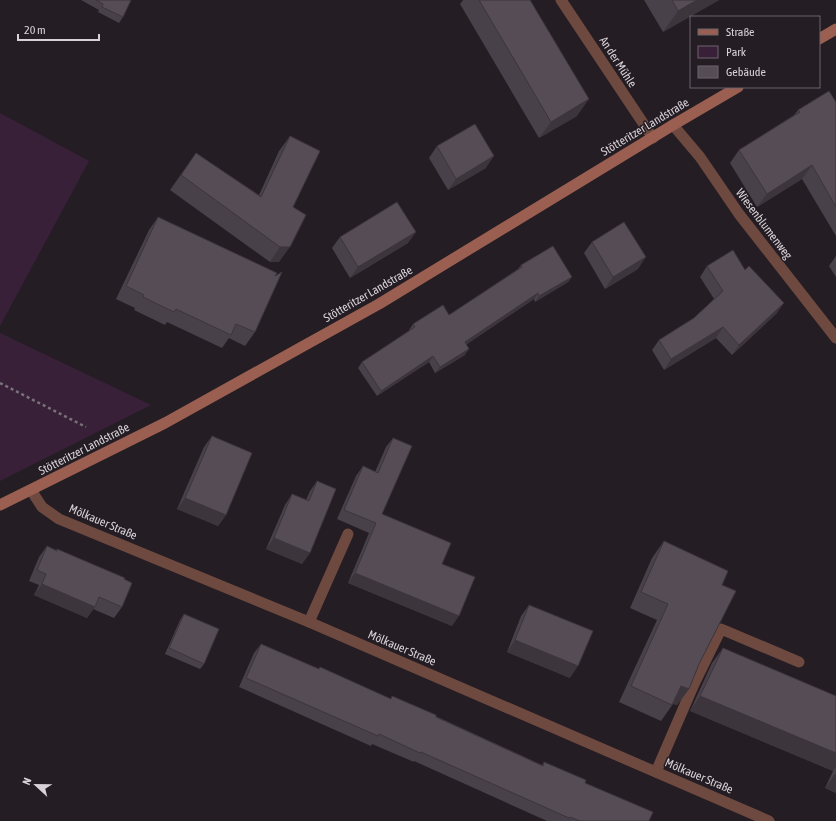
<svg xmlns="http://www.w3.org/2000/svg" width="836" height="821" font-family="'Asap Condensed',sans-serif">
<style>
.green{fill:#392039}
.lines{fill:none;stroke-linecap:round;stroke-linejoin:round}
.path{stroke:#797379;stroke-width:2.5;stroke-dasharray:3 3;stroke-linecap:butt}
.service{stroke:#6e493f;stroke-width:11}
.minor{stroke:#6e493f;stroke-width:11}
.tertiary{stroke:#6e493f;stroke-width:11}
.secondary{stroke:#9a5f50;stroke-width:11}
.wall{fill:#494149}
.shaded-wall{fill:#3c353c}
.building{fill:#554c55;stroke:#3c353c}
.labels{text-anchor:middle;stroke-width:3;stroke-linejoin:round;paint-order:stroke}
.street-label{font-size:12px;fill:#d7d2d7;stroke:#241d24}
</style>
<rect width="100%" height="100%" fill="#241d24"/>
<g class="green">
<path d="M0 113 89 161 0 326Z"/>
<path d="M0 333 151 405 0 481Z"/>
</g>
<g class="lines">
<path class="path" d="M0 383 86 427"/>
<g class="service">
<path d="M309 622 348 534"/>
<path d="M656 772 694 684 721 629 799 662"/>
</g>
<g class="minor">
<path d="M561 0 653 138"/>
<path d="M673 125 700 157 739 214 836 338"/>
</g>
<path class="tertiary" d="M31 490 42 507 59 519 309 622 769 821"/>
<g class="secondary">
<path d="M819 39 836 29"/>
<path d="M0 505 165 423 379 304 673 125 738 87"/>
</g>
</g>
<g class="wall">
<path d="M81 0H131L123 17 119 23 98 12 99 10Z"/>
<path d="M463 0H530L577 116 539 138 460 4Z"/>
<path d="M644 0H719L663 32Z"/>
<path d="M836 102V236L802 179 757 207 730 163 739 150 794 115 798 110Z"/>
<path d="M290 136 293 207 279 262H270L170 190 196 153 259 195 279 151Z"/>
<path d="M437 146 486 168 448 190 429 158Z"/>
<path d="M158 217 255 332 245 346 229 338 222 348 167 322 165 325 134 310 135 308 116 299 149 230Z"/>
<path d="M340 237 408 243 350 278 332 248Z"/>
<path d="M592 242 638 269 605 289 584 253Z"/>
<path d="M836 256V277L829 266Z"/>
<path d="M521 265 572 277 568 282 535 302 534 299 467 344 465 355 435 373 429 362 377 396 358 368 362 362 410 331 409 330 413 324 449 315 518 269Z"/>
<path d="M707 266 745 270 777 313 732 355 716 338 664 370 652 350 659 340 694 318 714 299 700 277Z"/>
<path d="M212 436 226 515 218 526 177 509 204 447Z"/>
<path d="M393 438 382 514 442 564 452 626 348 583 369 533 337 519 356 476 363 466 375 472 386 447Z"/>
<path d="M317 481 302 564 266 549 285 505 292 494 306 500 310 491Z"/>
<path d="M664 541 722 585 699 664 689 689 677 705 673 704 661 721 619 702 657 620 630 608 652 558Z"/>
<path d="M47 546 56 550 57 549 124 579 122 607 114 618 93 609 87 618 34 595 39 585 29 581 39 557Z"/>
<path d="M529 605 570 678 507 652 521 616Z"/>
<path d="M184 614 204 664 200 669 165 654 180 620Z"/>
<path d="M261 644 319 669 320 667 391 699 392 696 542 765 544 762 585 783 649 821H547L414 761V762L372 744 371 746 239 687 254 653Z"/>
<path d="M723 648 836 696V793L825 788 833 771 690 711 712 663Z"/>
</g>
<g class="shaded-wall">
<path d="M697 0H719L663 32 678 11Z"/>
<path d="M589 99 577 116 539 138 551 122Z"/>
<path d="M494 156 486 168 448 190 456 179Z"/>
<path d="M812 165 802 179 757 207 767 194Z"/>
<path d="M416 232 408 243 350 278 358 267Z"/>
<path d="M280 247H290L279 262H270Z"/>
<path d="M646 257 638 269 605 289 613 277Z"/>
<path d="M572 277 568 282 535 302 539 296Z"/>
<path d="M538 293 534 299 461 348 465 342Z"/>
<path d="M784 303 777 313 732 355 739 345Z"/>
<path d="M723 327 716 338 664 370 671 359Z"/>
<path d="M469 349 465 355 435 373 440 367Z"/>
<path d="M433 356 429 362 377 396 381 391Z"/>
<path d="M185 498 226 515 218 526 177 509Z"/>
<path d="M274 538 310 553 302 564 266 549Z"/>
<path d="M355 573 459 616 452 626 348 583Z"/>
<path d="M42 584 95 607 87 618 34 595Z"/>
<path d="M515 640 578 666 570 678 507 652Z"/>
<path d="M681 686 689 689 677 705 669 702Z"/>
<path d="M700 696 836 753V767L833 771 690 711Z"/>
<path d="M835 774H836V793L825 788Z"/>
</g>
<g class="building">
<path d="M96 0H131L123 17 102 7 103 4Z"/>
<path d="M479 0H530L589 99 551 122Z"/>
<path d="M672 0H697L678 11Z"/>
<path d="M829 91 836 102V207L812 165 767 194 739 150 800 112 798 110Z"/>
<path d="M475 124 494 156 456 179 437 146Z"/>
<path d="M290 136 320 151 293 207 306 215 290 247H280L181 175 196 153 261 197Z"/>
<path d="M397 202 416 232 358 267 340 237Z"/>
<path d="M158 217 277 273 275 276 282 272 255 332 236 324 231 335 176 309 174 312 143 297 144 295 126 286Z"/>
<path d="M624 222 646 257 613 277 592 242Z"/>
<path d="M553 246 572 277 539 296 538 293 465 342 469 349 440 367 433 356 381 391 362 362 415 327 413 324 443 305 449 315 522 267 521 265Z"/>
<path d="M733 250 745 270 749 266 784 303 739 345 723 327 671 359 659 340 694 318 723 291 707 266Z"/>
<path d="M212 436 252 453 226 515 185 498Z"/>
<path d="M393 438 412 446 382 514 451 543 442 564 475 577 459 616 355 573 376 523 344 510 363 466 378 473Z"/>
<path d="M317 481 336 489 310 553 274 538 292 494 309 501Z"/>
<path d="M664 541 728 571 722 585 736 591 699 664 689 689 681 686 672 705 631 686 668 604 641 592Z"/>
<path d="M47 546 57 551V549L125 578 124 579 132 583 122 607 99 597 95 607 42 584 46 574 37 570Z"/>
<path d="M529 605 593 631 578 666 515 640Z"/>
<path d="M184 614 219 629 204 664 169 648Z"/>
<path d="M261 644 319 669 320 667 391 699 392 696 436 715V717L543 766 544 762 586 780 585 783 653 812 649 821H580L570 817 569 818 421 752 420 753 379 734 378 736 246 678Z"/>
<path d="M723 648 836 696V753L700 696Z"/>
</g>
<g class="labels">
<g class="street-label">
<text transform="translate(618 62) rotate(57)" y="4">An der Mühle</text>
<text transform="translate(645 127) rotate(-31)" y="4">Stötteritzer Landstraße</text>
<text transform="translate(764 224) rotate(53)" y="4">Wiesenblumenweg</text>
<text transform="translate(368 294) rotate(-30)" y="4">Stötteritzer Landstraße</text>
<text transform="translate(84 449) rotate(-27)" y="4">Stötteritzer Landstraße</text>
<text transform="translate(103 522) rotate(23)" y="4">Mölkauer Straße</text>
<text transform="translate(402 648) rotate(23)" y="4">Mölkauer Straße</text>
<text transform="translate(699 776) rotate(23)" y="4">Mölkauer Straße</text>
</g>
</g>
<rect x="690" y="16" width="130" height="72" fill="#241d24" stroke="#6c656c"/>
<rect x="698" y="29" width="20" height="6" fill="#9a5f50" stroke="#6c656c"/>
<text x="726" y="36" font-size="12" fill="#d7d2d7">Straße</text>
<rect x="698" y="46" width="20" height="12" fill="#392039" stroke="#6c656c"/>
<text x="726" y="56" font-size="12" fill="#d7d2d7">Park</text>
<rect x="698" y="66" width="20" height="12" fill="#554c55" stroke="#6c656c"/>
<text x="726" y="76" font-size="12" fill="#d7d2d7">Gebäude</text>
<g transform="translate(36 785) rotate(292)" stroke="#241d24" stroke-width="3" paint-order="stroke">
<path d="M0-3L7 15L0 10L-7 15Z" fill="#d7d2d7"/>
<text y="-6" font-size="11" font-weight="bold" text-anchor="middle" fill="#d7d2d7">N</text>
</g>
<path d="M18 34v6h81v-6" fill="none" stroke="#d7d2d7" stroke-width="2"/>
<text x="24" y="34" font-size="12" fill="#d7d2d7" stroke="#241d24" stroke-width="3" paint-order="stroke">20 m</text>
</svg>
